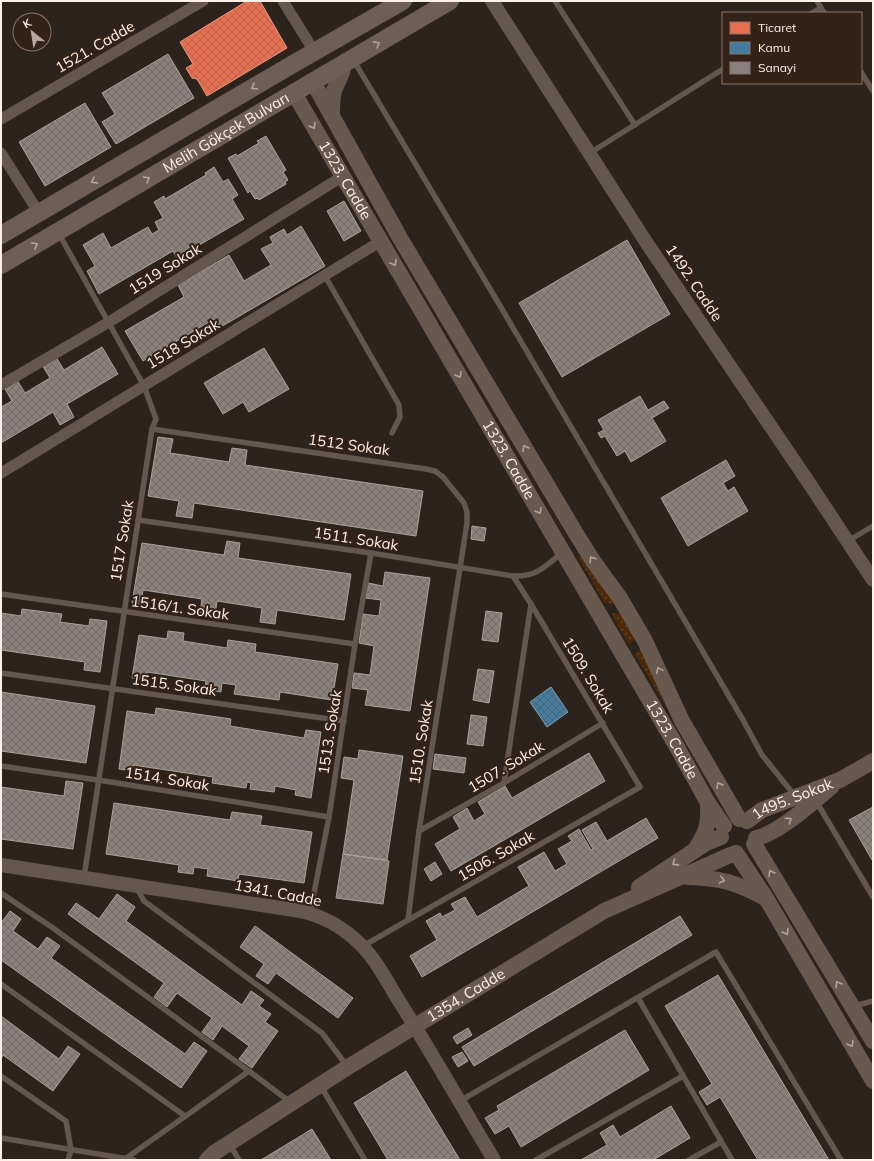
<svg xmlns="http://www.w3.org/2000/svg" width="874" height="1161" font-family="Mulish,sans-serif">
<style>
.grass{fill:url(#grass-dots)}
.shops{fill:url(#shops-cross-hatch);stroke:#ee967e}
.public{fill:url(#public-cross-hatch);stroke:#7c9eb4}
.industry{fill:url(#industry-cross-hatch);stroke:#aca29c}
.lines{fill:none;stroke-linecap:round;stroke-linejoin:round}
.service{stroke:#635750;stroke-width:5.5}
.minor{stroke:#635750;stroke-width:11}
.tertiary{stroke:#635750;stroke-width:14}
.secondary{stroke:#67594e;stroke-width:16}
.primary{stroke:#6e5e53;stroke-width:18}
.oneway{stroke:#b6a79e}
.oneway2{stroke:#b2a49b}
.labels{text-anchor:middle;stroke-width:4;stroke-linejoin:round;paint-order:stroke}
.street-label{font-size:15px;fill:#fdf0e8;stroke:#342216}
</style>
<defs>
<pattern id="grass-dots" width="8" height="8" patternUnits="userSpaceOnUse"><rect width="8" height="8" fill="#4d2809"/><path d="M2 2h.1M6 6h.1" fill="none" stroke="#68482d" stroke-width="1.8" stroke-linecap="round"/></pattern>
<pattern id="shops-cross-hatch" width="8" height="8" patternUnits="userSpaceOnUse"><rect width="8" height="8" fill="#e76f51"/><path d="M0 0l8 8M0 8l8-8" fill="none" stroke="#b8634e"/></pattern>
<pattern id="public-cross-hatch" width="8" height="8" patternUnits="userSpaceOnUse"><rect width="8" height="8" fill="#457b9d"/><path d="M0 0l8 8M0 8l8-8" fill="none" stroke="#486476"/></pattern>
<pattern id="industry-cross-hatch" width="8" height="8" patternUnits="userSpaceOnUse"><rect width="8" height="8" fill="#8a817c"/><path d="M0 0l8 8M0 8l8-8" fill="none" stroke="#716a66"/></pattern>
</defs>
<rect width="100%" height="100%" fill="#2d231d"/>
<g class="grass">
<path d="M581 555 615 603 612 604 605 603 578 557Z"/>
<path d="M623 612 635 639 629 645 611 613 616 614Z"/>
<path d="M640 650H643L673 718 635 654Z"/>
</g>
<path class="shops" d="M247 1H260L287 48 207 96 197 79 192 78 186 68 193 64 180 42Z"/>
<path class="public" d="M551 687 568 712 547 727 530 702Z"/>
<g class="industry">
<path d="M168 54 194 98 116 144 102 122 115 114 102 93Z"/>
<path d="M85 103 111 147 45 186 19 142Z"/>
<path d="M266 136 286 170 283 172 288 180 285 182 286 184 259 200 258 198 255 199 250 191 248 193 228 158 236 154 237 156 259 143 257 141Z"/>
<path d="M214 167 223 182 228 179 238 195 232 199 244 219 177 258 173 251 99 294 87 271 95 266 83 245 103 233 111 248 148 227 152 234 159 230 155 222 163 218 154 202 164 196 165 199 206 175 205 173Z"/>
<path d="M344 201 361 231 344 241 327 211Z"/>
<path d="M301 226 325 266 219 328 214 319 143 361 125 331 184 297 178 285 229 255 244 281 271 265 261 249 273 243 270 237 284 229 287 235Z"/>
<path d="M627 240 670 314 562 377 519 303Z"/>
<path d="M102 347 118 374 67 404 74 417 60 425 53 412 1 443V407L12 401 4 387 17 380 25 393 50 378 42 365 56 357 64 370Z"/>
<path d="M264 348 289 389 249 412 243 402 223 414 204 383Z"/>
<path d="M640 396 648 410 664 401 669 408 652 418 666 441 631 462 625 451 617 456 605 436 601 438 598 433 604 430 598 420Z"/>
<path d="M158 437 173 439 170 453 229 462 232 448 247 450 245 465 423 491 416 536 194 503 192 518 176 516 179 501 148 496Z"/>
<path d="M726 460 735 476 723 483 728 491 734 487 748 511 688 546 661 498Z"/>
<path d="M472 526 486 528 484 541 471 539Z"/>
<path d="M227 541 240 543 238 558 351 574 344 620 277 610 275 624 260 622 262 608 217 601 215 615 200 613 202 599 143 590 141 604 132 603 142 543 224 555Z"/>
<path d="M385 572 430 578 410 711 365 705 368 690 352 688 354 673 370 675 374 646 359 643 363 614 379 616 381 600 366 598 368 583 383 586Z"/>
<path d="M22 609 62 614 60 622 89 626 90 619 107 621 100 672 84 670 85 662 1 650V613L21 616Z"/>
<path d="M486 611 502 613 498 642 482 640Z"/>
<path d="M168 631 184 633 183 641 227 648 228 640 256 644 255 652 338 664 332 700 280 692 279 700 234 694 236 685 222 683 221 692 205 689 206 681 147 672 146 680 132 678 139 635 167 639Z"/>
<path d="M478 669 494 671 489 703 473 700Z"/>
<path d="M1 692 95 706 86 763 1 751Z"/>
<path d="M156 708 231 719 230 726 304 738 306 730 321 732 311 798 295 795 296 790 275 786 274 792 250 789 251 783 247 782 246 788 212 783 213 777 133 765 132 771 119 769 127 711 155 715Z"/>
<path d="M471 715 487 717 483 746 467 744Z"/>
<path d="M359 750 403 756 387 860 343 854 354 780 341 778 344 757 358 759Z"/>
<path d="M589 753 605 781 451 871 435 844 460 829 453 817 467 808 474 821 485 814 478 802 505 786 512 798Z"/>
<path d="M435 754 466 758 464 773 433 769Z"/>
<path d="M66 781 83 783 73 849 1 839V787L64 796Z"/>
<path d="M114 803 230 820 232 812 262 816 260 825 312 832 304 883 239 874 238 881 207 876 208 869 194 867 193 874 178 872 179 865 106 854Z"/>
<path d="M873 807V860H872L849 820Z"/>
<path d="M646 818 658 838 422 977 410 956 437 940 426 921 440 913 442 917 455 910 451 904 465 897 477 917 529 886 518 867 544 852 555 871 567 864 558 849 572 841 568 836 579 829 591 850 593 849 582 830 596 822 607 841Z"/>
<path d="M343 854 389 861 383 904 336 898Z"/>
<path d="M435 862 442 874 431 881 424 869Z"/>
<path d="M117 894 135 907 126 921 242 1005 251 991 264 1000 259 1006 271 1014 265 1022 278 1031 252 1068 239 1059 249 1046 222 1026 213 1040 202 1032 212 1018 177 993 167 1007 154 997 164 983 68 914 76 903 99 919Z"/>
<path d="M10 911 21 919 13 931 38 949 47 937 60 946 51 958 185 1054 194 1042 207 1051 181 1088 1 960V923Z"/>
<path d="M680 916 692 935 474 1066 462 1047Z"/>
<path d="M255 926 353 998 338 1018 276 973 268 984 256 976 264 964 240 947Z"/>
<path d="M718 975 829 1160H758L720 1097 707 1105 699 1092 712 1084 665 1006Z"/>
<path d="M1 1016 59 1059 68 1046 80 1054 53 1091 3 1055 1 1059Z"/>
<path d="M468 1028 472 1035 457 1044 453 1037Z"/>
<path d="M625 1030 649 1070 521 1147 509 1126 495 1134 485 1118 499 1110 497 1106Z"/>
<path d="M462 1052 468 1061 458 1067 452 1057Z"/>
<path d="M406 1071 460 1160H388L354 1103Z"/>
<path d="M671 1106 690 1138 653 1160H581L607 1145 600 1133 613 1125 620 1137Z"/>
<path d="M312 1129 331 1160H261Z"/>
</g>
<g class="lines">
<g class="service">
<path d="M555 1 635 125"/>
<path d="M817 1 824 13"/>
<path d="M812 13 821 8"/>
<path d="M354 61 499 304 743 720 762 755 795 796"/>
<path d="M861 72 873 91"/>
<path d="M590 153 723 69"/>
<path d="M59 234 144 386 156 419 152 429 84 877"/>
<path d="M325 276 399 405 400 417 392 433"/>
<path d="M152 429 426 469 435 471 443 477 464 503 467 512V523L419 831 408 920"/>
<path d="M138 520 371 553 513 576C537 577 544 567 562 553"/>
<path d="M848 541 873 526"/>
<path d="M1 594 355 644"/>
<path d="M1 673 344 721"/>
<path d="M1 766 98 780 329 817"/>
<path d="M504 783 531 604"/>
<path d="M816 801 873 897"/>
<path d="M419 831 504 783 603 723"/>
<path d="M136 887 144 901 322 1033 347 1066"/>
<path d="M1 893 53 928 249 1071"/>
<path d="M310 913 329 817 355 644 371 553"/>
<path d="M363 946 640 787 531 604 513 576"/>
<path d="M1 984 185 1116"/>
<path d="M638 998 732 1160"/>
<path d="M854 1006 873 1001"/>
<path d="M1 1076 66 1121 71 1150 68 1160"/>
<path d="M320 1085 365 1160"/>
<path d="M460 1101 716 952 841 1160"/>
<path d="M1 1138 134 1160"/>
<path d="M230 1145 239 1160"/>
<path d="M125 1159 249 1071 290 1102"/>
<path d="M536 1160 683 1076"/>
<path d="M689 1160 721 1142"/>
</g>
<g class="minor">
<path d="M283 1 314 51"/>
<path d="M1 119 203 1"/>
<path d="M1 153 39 213"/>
<path d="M1 385 109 322 343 176"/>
<path d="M1 473 381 241"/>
</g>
<g class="tertiary">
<path d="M492 1 646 242 809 483 873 580"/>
<path d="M1 865 300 911C323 916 343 927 360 944 377 960 388 984 401 1004 433 1055 463 1108 494 1160"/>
</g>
<g class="secondary">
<path d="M313 82 400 238 575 532 593 561 620 598 645 641 682 721 739 819"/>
<path id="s1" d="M294 93 677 747 708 803 724 826"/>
<path d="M332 116C332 108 332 99 334 91 337 82 343 74 344 64"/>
<path id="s2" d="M747 821 762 810 840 780 873 761"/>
<path d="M756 838C778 834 813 802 831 787"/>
<path d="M754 844 873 1041"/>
<path d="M695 850C707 832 709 825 708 803"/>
<path d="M736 853 766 898 873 1081"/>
<path d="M687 877C721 878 735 882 765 898"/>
<path d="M639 887 706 843 721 837"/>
<path id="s3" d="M207 1160 214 1153 348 1067 604 911 728 856 736 853"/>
</g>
<g class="primary">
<path d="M1 235 300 60 403 1"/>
<path id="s4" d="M1 265 450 1"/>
</g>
</g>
<defs><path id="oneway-chevron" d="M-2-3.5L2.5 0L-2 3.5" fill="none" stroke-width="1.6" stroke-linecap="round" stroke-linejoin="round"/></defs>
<g class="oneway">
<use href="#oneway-chevron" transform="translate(377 44) rotate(-31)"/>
<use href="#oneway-chevron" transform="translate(254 87) rotate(150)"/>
<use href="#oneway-chevron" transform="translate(147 179) rotate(-30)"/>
<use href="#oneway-chevron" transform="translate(94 181) rotate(150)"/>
<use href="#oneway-chevron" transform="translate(35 245) rotate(-30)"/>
</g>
<g class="oneway2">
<use href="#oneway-chevron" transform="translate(313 126) rotate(60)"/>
<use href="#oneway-chevron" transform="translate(394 263) rotate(60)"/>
<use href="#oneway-chevron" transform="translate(459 375) rotate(60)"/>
<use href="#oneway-chevron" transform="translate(525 448) rotate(-121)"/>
<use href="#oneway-chevron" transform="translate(539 511) rotate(60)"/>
<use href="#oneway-chevron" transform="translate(592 559) rotate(-123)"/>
<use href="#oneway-chevron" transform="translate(659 670) rotate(-114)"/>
<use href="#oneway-chevron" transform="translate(719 785) rotate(-121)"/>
<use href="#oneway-chevron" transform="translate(789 820) rotate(-36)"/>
<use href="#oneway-chevron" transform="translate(675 863) rotate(147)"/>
<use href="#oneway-chevron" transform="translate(771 873) rotate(-121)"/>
<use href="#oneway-chevron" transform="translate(722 880) rotate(11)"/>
<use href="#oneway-chevron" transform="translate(786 932) rotate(60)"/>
<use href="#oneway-chevron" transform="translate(838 984) rotate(-121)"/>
<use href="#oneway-chevron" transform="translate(851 1044) rotate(59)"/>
</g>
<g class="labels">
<g class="street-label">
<text transform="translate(95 47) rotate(-30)" y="5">1521. Cadde</text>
<text dy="5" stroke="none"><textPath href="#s4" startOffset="261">Melih Gökçek Bulvarı</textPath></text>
<text dy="5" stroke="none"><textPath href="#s1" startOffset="101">1323. Cadde</textPath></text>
<text transform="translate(165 269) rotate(-32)" y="5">1519 Sokak</text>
<text transform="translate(694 283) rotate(56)" y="5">1492. Cadde</text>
<text transform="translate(183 344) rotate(-31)" y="5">1518 Sokak</text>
<text transform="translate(349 445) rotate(8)" y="5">1512 Sokak</text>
<text dy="5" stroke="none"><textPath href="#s1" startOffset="425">1323. Cadde</textPath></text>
<text transform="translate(356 539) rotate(9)" y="5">1511. Sokak</text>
<text transform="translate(122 541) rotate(-81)" y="5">1517 Sokak</text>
<text transform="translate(180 608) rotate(8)" y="5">1516/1. Sokak</text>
<text transform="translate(588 675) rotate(59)" y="5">1509. Sokak</text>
<text transform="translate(174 685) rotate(8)" y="5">1515. Sokak</text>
<text transform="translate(330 732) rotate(-81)" y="5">1513. Sokak</text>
<text dy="5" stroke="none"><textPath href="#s1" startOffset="749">1323. Cadde</textPath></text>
<text transform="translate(421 742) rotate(-81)" y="5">1510. Sokak</text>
<text transform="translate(506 767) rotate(-31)" y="5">1507. Sokak</text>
<text transform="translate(167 779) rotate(9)" y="5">1514. Sokak</text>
<text dy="5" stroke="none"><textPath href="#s2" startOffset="51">1495. Sokak</textPath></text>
<text transform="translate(496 856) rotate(-30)" y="5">1506. Sokak</text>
<text transform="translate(278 893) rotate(11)" y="5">1341. Cadde</text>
<text dy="5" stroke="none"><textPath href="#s3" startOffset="307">1354. Cadde</textPath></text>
</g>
</g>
<rect width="874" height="1161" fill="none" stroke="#fdf0e8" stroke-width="4"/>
<rect x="722" y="12" width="140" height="72" fill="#342216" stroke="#84746a"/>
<rect x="730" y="22" width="20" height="12" fill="#e76f51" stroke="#84746a"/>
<text x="758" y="32" font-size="12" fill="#fdf0e8">Ticaret</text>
<rect x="730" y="42" width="20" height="12" fill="#457b9d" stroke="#84746a"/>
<text x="758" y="52" font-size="12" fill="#fdf0e8">Kamu</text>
<rect x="730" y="62" width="20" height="12" fill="#8a817c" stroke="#84746a"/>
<text x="758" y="72" font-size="12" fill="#fdf0e8">Sanayi</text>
<g transform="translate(32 32) rotate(330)"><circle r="19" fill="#342216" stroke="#84746a"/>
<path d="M0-3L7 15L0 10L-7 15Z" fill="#b4a8a1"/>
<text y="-6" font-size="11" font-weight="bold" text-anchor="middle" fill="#fdf0e8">K</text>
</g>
</svg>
